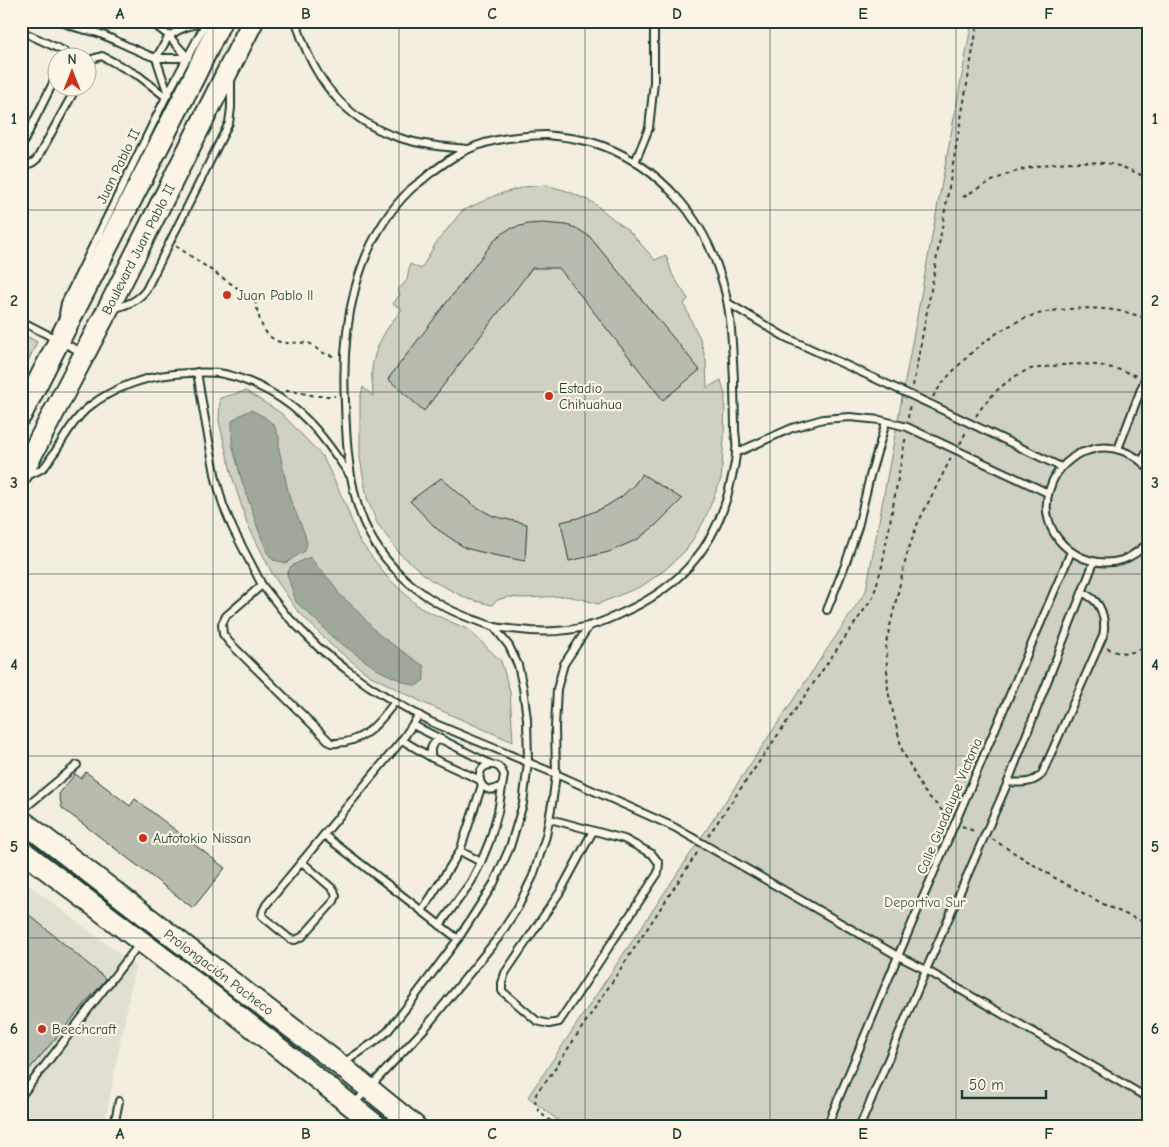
<svg xmlns="http://www.w3.org/2000/svg" width="1169" height="1147" font-family="'Comic Neue',sans-serif">
<style>
.built{fill:#e1dfd0}
.green{fill:#d0d1c2;stroke:#78877b}
.water{fill:#a0a89b;stroke:#6c7d72}
.building{fill:#b8bcae;stroke:#1f3d34}
.lines{fill:none;stroke-linecap:round;stroke-linejoin:round}
.lane-casing{stroke:#1f3d34;stroke-width:10}
.primary-casing{stroke:#1f3d34;stroke-width:24}
.path{stroke:#1f3d34;stroke-width:2;stroke-dasharray:4 4;stroke-linecap:butt}
.lane{stroke:#fcf5e5;stroke-width:6}
.primary{stroke:#fcf5e5;stroke-width:20}
.grid{fill:none;stroke:#1f3d34;stroke-width:1;stroke-opacity:0.55}
.poi-dot{fill:#c8321e;stroke:#fcf5e5;stroke-width:2}
.labels{text-anchor:middle;stroke-width:4.5;stroke-linejoin:round;paint-order:stroke}
.street-label{font-size:14px;fill:#1f3d34;stroke:#fcf5e5}
.poi-label{font-size:14px;fill:#1f3d34;stroke:#fcf5e5;text-anchor:start}
.park-label{font-size:14px;fill:#425b50;stroke:#fcf5e5}
.neatline{fill:none;stroke:#1f3d34;stroke-width:2}
.grid-label{font-size:16px;text-anchor:middle;font-weight:bold;fill:#1f3d34}
</style>
<rect width="100%" height="100%" fill="#f3eede"/>
<filter id="ink" filterUnits="userSpaceOnUse"><feTurbulence type="fractalNoise" baseFrequency=".02" numOctaves="2"/><feDisplacementMap in="SourceGraphic" scale="10" xChannelSelector="R" yChannelSelector="G"/><feConvolveMatrix kernelMatrix="1 2 1 2 8 2 1 2 1" color-interpolation-filters="sRGB"/></filter>
<g filter="url(#ink)">
<path class="built" d="M21 879 135 966 104 1126H21Z"/>
<g class="green">
<path d="M972 21H1148V1126H565L528 1097 866 591Z"/>
<path d="M546 185 567 191 592 202 630 232 655 260 666 255 672 274 688 299 684 304 693 325 700 338 706 361 707 388 721 380 725 395 724 439 721 479 704 521 687 549 666 569 642 586 598 604 582 599 565 596 523 598 508 597 497 600 492 605 468 599 431 580 399 553 377 523 367 498 360 458V399L363 387 373 396C373 387 371 377 372 368 375 345 388 326 402 309L393 304 400 294 397 291 407 280 410 264 421 269 436 243 462 211 496 195 524 187Z"/>
<path d="M21 333 37 342 21 376Z"/>
<path d="M246 391 281 413 323 457 344 501 359 540 387 577 420 608 469 630 501 661 510 692 513 742 426 704 369 675 331 645 296 609 273 575 247 523 232 476 219 421 220 398Z"/>
</g>
<g class="water">
<path d="M251 410 263 416 274 425 279 437V449L287 486 290 499 304 532 307 543 305 551 293 558 287 563 273 560 267 552 258 529 241 478 232 444V421L240 415Z"/>
<path d="M310 557 317 566 331 581 339 594 354 607 378 634 409 656 424 666V680L416 686 404 682 378 670 332 637 321 625 296 602 287 574 291 566Z"/>
</g>
<g class="building">
<path d="M542 223 566 225 576 228 589 236 700 370 663 400 559 268H532L424 411 388 379 496 238 509 229 528 224Z"/>
<path d="M642 474 682 499 656 525 638 539 609 552 569 561 561 522 578 518 603 508 621 497 634 485Z"/>
<path d="M441 478 473 505 493 516 527 524 525 561 493 555 465 548 437 529 410 501Z"/>
<path d="M86 772 130 806 135 799 225 868 193 908 62 808 59 794 75 774 81 778Z"/>
<path d="M21 908 106 979 21 1079Z"/>
</g>
<g class="lines">
<g class="lane-casing">
<g id="lane">
<path d="M62 21C72 29 87 29 98 33 118 41 136 51 156 58L168 94"/>
<path d="M148 21 155 25 169 36C182 27 191 25 207 22"/>
<path d="M296 21C311 74 342 119 397 137 420 145 444 147 468 149"/>
<path d="M21 31 64 51 66 54 65 58"/>
<path d="M169 36 188 58H156Z"/>
<path d="M88 67 92 59 102 56 139 76 166 97"/>
<path d="M546 135C565 137 585 139 603 146 660 168 702 216 720 274 732 308 732 345 734 380 734 397 735 414 735 431 736 438 737 445 736 452 736 462 733 471 731 481 718 545 681 587 622 613 611 618 599 624 588 626 570 631 549 632 531 631 519 630 506 629 495 627 488 625 481 622 475 620 420 601 373 560 357 503 348 471 346 437 345 403 341 328 354 245 410 190 415 185 422 181 427 176 440 166 454 155 469 149 493 138 520 136 546 135Z"/>
<path d="M21 147 58 73"/>
<path d="M635 162 649 128 654 82V21"/>
<path d="M21 164C28 166 33 163 37 159L76 88"/>
<path d="M728 303 785 337 930 404 1061 467"/>
<path d="M113 309C126 305 137 302 146 290L229 123 231 108V79"/>
<path d="M65 318 63 314 65 303 166 97 207 21"/>
<path d="M21 321 83 353"/>
<path d="M197 372 204 414 216 479 223 505 233 529 262 585 286 615 319 648 347 670 369 686 395 702 431 722 556 774 674 827 898 956 926 970 1148 1098"/>
<path d="M1118 449 1148 371"/>
<path d="M736 453 792 428 823 419 850 417 880 420 907 427 1048 493"/>
<path d="M1142 462 1148 448"/>
<path d="M1148 468C1135 453 1112 444 1093 449 1088 451 1082 452 1078 454 1074 456 1070 460 1066 463 1058 470 1053 478 1050 488 1034 532 1079 573 1122 560 1132 557 1140 550 1148 543"/>
<path d="M27 476C32 473 40 471 44 467 48 464 51 456 55 452 65 436 75 418 90 406 113 388 144 377 174 374 190 373 208 371 224 374 255 381 287 399 309 422 325 438 338 458 351 477"/>
<path d="M262 585 226 616 222 624 223 634 229 642 331 743C362 745 378 724 395 702"/>
<path d="M827 610 845 565 858 527 870 476 886 422"/>
<path d="M413 725 492 765"/>
<path d="M402 740 432 758 480 780"/>
<path d="M432 758C429 748 432 741 442 740"/>
<path d="M1008 782C1020 783 1033 784 1042 774L1103 636C1106 624 1103 607 1093 599 1089 596 1086 594 1082 592"/>
<path d="M21 811 77 765"/>
<path d="M550 819 624 839 652 854 659 863 658 873 559 1022 549 1024 537 1021 502 991V983L505 973 560 892 593 831"/>
<path d="M324 835 458 939"/>
<path d="M460 851 481 862"/>
<path d="M302 862 334 890 336 896 334 901 302 937 295 940 290 939 262 916 263 911 266 905 402 740 419 715"/>
<path d="M422 911 460 851 482 785"/>
<path d="M440 925 471 882 481 862 490 840 498 812 504 775C502 770 499 765 493 765 470 763 479 803 502 785"/>
<path d="M342 1064 376 1041 388 1031 413 999 458 939 494 883 510 847 523 804 528 762 527 719 523 688 518 665 509 646 494 627"/>
<path d="M21 1096 140 943"/>
<path d="M353 1105 425 1028 498 938 518 907 533 876 546 836 553 798 556 774 555 727 557 689 564 664 589 626"/>
<path d="M114 1126 119 1101"/>
<path d="M827 1126 898 956 1071 552"/>
<path d="M860 1126 926 970 1008 782 1094 562"/>
</g>
</g>
<g class="primary-casing">
<g id="primary">
<path d="M21 415 195 75 221 21"/>
<path d="M21 475 107 311 253 21"/>
<path d="M21 820 340 1065 415 1126"/>
<path d="M21 850 222 1003 377 1126"/>
</g>
</g>
<g class="path">
<path d="M963 197C1000 174 1032 163 1076 162 1091 162 1105 162 1119 166 1129 169 1138 174 1148 178"/>
<path d="M176 246 208 268 255 300C259 317 261 336 280 342 289 344 299 342 308 343 313 344 316 349 321 352 325 354 331 355 336 357"/>
<path d="M913 386 933 279 978 21"/>
<path d="M286 391H292L316 396H335"/>
<path d="M933 397C941 383 953 371 965 359 982 342 1005 326 1028 317 1054 308 1092 306 1119 311 1128 312 1138 316 1148 319"/>
<path d="M976 416C988 397 1009 376 1031 369 1035 368 1041 368 1046 367 1076 362 1108 363 1136 376"/>
<path d="M908 418 910 403"/>
<path d="M960 444 967 430"/>
<path d="M1107 648 1119 653 1133 652 1148 646"/>
<path d="M948 817 923 790 902 750 888 691 886 643 907 554 917 525 929 501 951 458"/>
<path d="M962 826 976 832"/>
<path d="M708 836 873 597 882 566 906 435"/>
<path d="M992 839 1055 878 1109 907 1148 924"/>
<path d="M558 1126C547 1118 532 1111 536 1095 537 1090 544 1084 548 1079L699 850"/>
</g>
<use href="#lane" class="lane"/>
<use href="#primary" class="primary"/>
</g>
</g>
<path class="grid" d="M213 21V1126M399 21V1126M585 21V1126M770 21V1126M956 21V1126M21 210H1148M21 392H1148M21 574H1148M21 756H1148M21 938H1148"/>
<g class="poi-dot">
<circle cx="227" cy="295" r="5"/>
<circle cx="549" cy="396" r="5"/>
<circle cx="143" cy="838" r="5"/>
<circle cx="42" cy="1029" r="5"/>
</g>
<g class="labels">
<g class="street-label">
<text transform="translate(118 166) rotate(-64)" y="5">Juan Pablo II</text>
<text transform="translate(138 249) rotate(-63)" y="5">Boulevard Juan Pablo II</text>
<text transform="translate(949 806) rotate(-67)" y="5">Calle Guadalupe Victoria</text>
<text transform="translate(219 972) rotate(37)" y="5">Prolongación Pacheco</text>
</g>
<g class="poi-label">
<text x="237" y="300">Juan Pablo ll</text>
<text x="559" y="393">Estadio<tspan x="559" dy="16">Chihuahua</tspan></text>
<text x="153" y="843">Autotokio Nissan</text>
<text x="52" y="1034">Beechcraft</text>
</g>
<g class="park-label">
<text x="925" y="907">Deportiva Sur</text>
</g>
</g>
<rect width="1169" height="1147" fill="none" stroke="#fcf5e5" stroke-width="55"/>
<g transform="translate(72 72)"><circle r="24" fill="#fcf5e5" stroke="#a4ab9e"/>
<path d="M0-4L9 19L0 12L-9 19Z" fill="#c8321e"/>
<text y="-8" font-size="14" font-weight="bold" text-anchor="middle" fill="#1f3d34">N</text>
</g>
<path d="M962 1090v8h84v-8" fill="none" stroke="#1f3d34" stroke-width="2.5"/>
<text x="969" y="1090" font-size="15" fill="#1f3d34" stroke="#fcf5e5" stroke-width="4" paint-order="stroke">50 m</text>
<rect x="28" y="28" width="1114" height="1092" class="neatline"/>
<g class="grid-label">
<text x="120" y="19">A</text>
<text x="306" y="19">B</text>
<text x="492" y="19">C</text>
<text x="677" y="19">D</text>
<text x="863" y="19">E</text>
<text x="1049" y="19">F</text>
<text x="14" y="124">1</text>
<text x="1155" y="124">1</text>
<text x="14" y="306">2</text>
<text x="1155" y="306">2</text>
<text x="14" y="488">3</text>
<text x="1155" y="488">3</text>
<text x="14" y="670">4</text>
<text x="1155" y="670">4</text>
<text x="14" y="852">5</text>
<text x="1155" y="852">5</text>
<text x="14" y="1034">6</text>
<text x="1155" y="1034">6</text>
<text x="120" y="1139">A</text>
<text x="306" y="1139">B</text>
<text x="492" y="1139">C</text>
<text x="677" y="1139">D</text>
<text x="863" y="1139">E</text>
<text x="1049" y="1139">F</text>
</g>
</svg>
